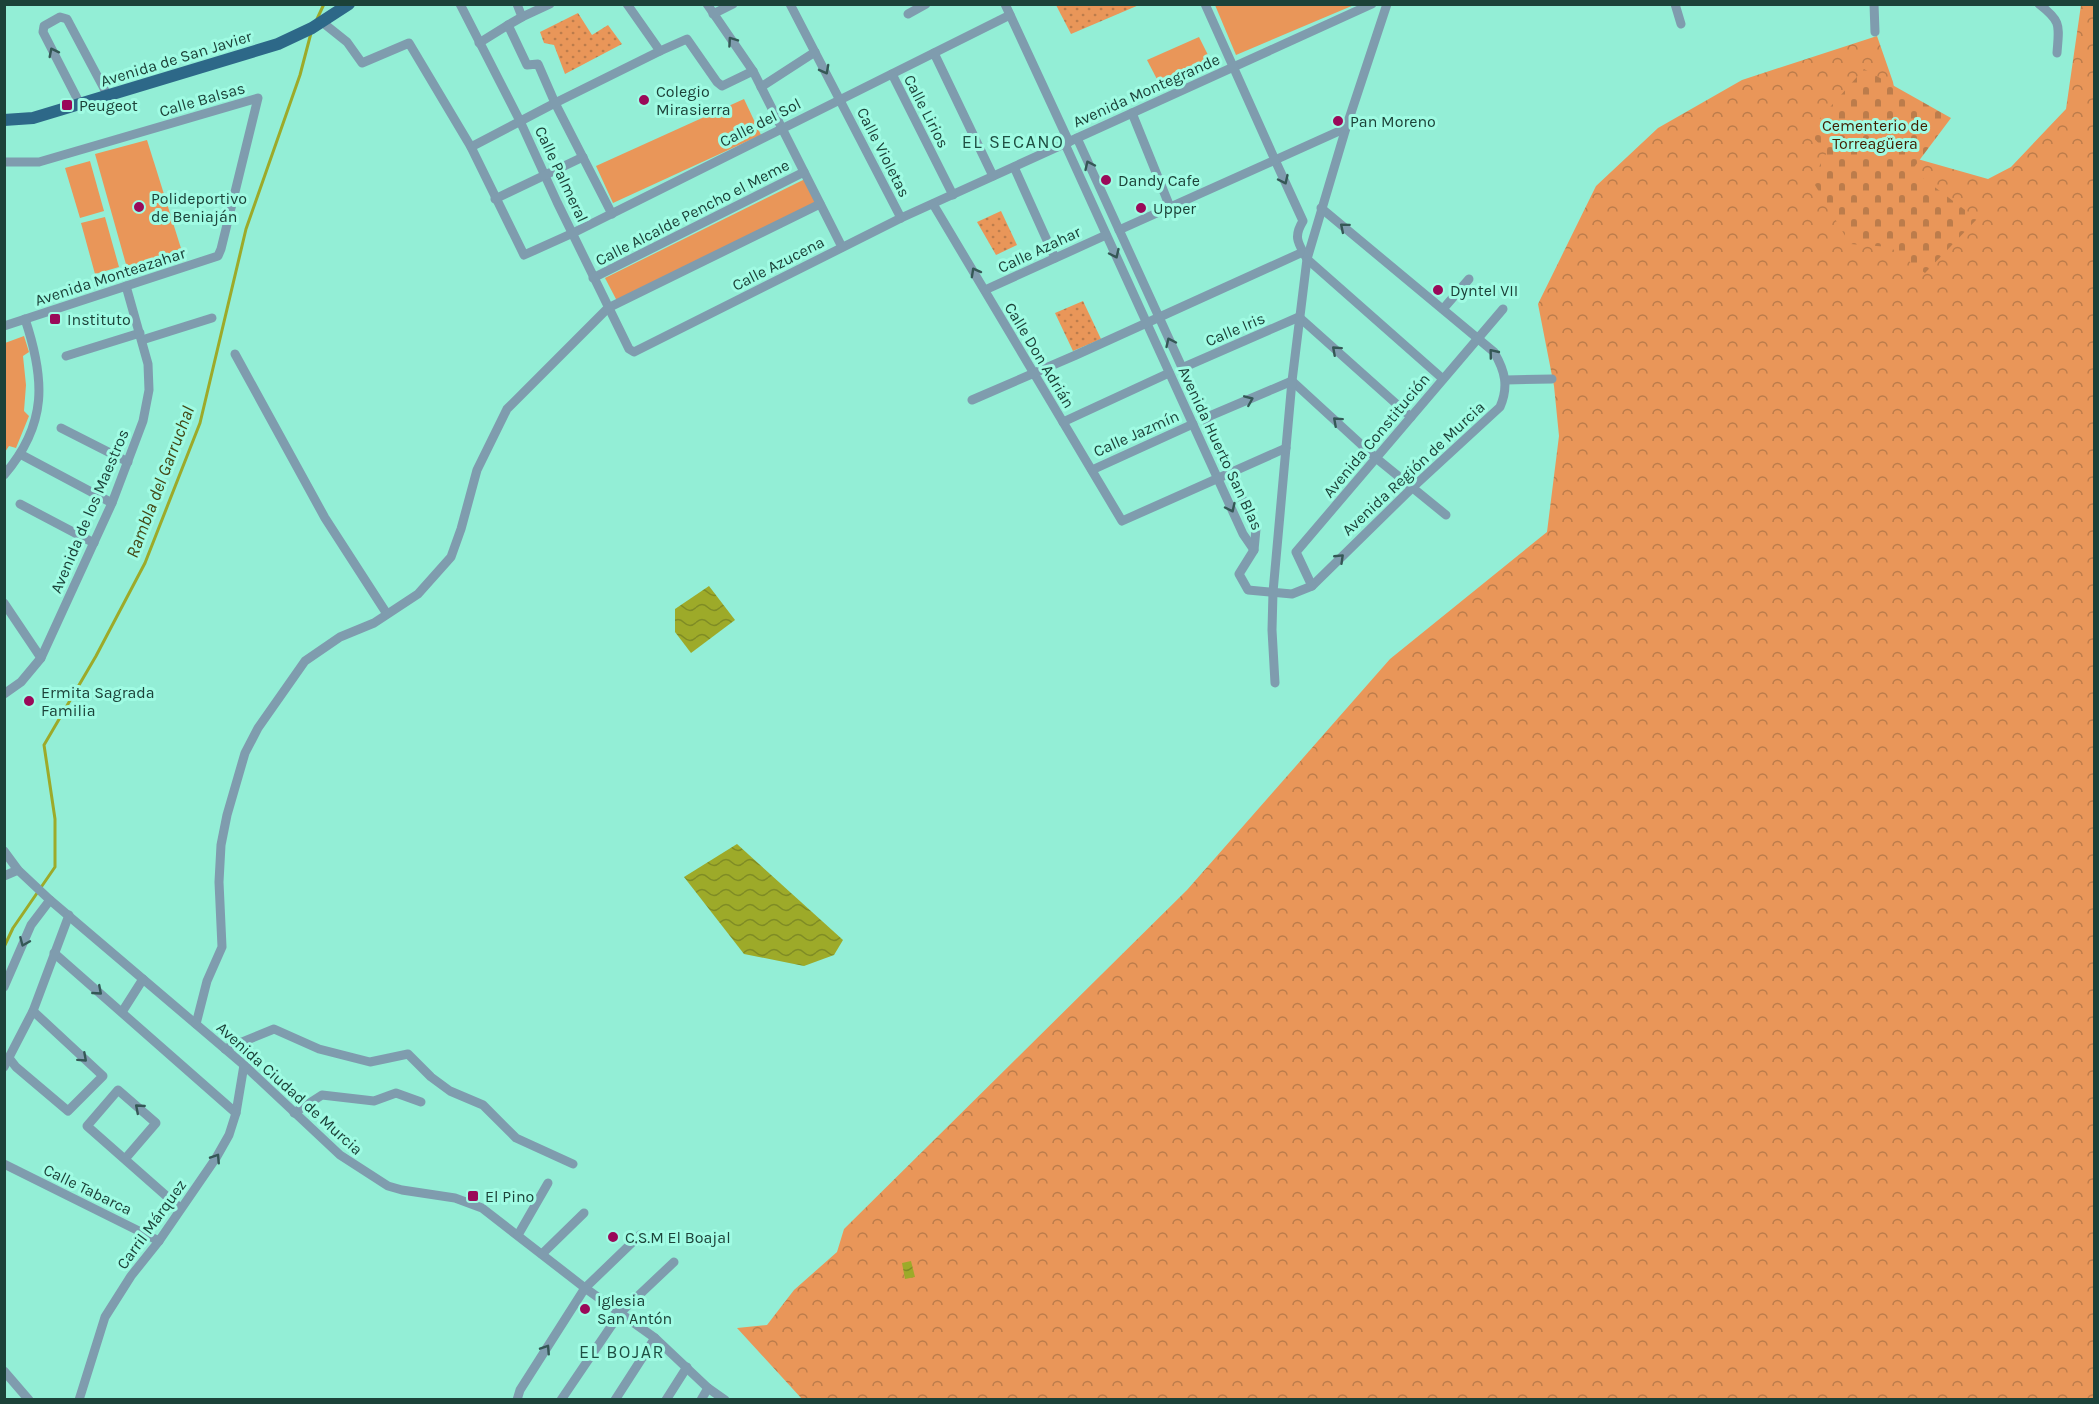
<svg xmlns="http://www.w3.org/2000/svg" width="2099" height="1404" font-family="Karla,sans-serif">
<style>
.forest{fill:url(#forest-crowns)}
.cemetery{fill:url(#cemetery-stones)}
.park{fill:#e99659}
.garden{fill:url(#garden-dots)}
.water{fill:url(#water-waves)}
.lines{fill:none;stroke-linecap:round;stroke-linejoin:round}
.stream{stroke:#9daa29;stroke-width:3}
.minor{stroke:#7f9cae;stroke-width:9}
.major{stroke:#2d6888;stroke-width:12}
.oneway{stroke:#355856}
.poi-dot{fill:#9a0959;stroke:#a0fbe3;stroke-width:2}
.labels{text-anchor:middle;stroke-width:6;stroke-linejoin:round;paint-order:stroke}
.street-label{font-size:16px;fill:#1c4239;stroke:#a0fbe3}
.poi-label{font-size:16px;fill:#1c4239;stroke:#a0fbe3;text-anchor:start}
.park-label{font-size:16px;fill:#431e00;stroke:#a0fbe3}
.neighbourhood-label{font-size:18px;letter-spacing:1.5px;fill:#1e4f43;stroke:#a0fbe3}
.water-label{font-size:18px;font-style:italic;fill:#434917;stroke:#a0fbe3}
</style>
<defs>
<pattern id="forest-crowns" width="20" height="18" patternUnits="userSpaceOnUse" patternTransform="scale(1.5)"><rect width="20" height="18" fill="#e99659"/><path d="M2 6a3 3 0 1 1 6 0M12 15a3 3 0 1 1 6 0" fill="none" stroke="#bc7c4b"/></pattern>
<pattern id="cemetery-stones" width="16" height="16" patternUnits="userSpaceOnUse" patternTransform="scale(1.5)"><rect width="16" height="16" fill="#e99659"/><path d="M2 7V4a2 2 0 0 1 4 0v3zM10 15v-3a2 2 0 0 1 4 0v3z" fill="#bc7c4b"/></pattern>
<pattern id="garden-dots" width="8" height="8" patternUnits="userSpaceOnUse" patternTransform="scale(1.5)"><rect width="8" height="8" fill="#e99659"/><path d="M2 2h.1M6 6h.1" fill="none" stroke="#bc7c4b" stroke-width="1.8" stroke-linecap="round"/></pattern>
<pattern id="water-waves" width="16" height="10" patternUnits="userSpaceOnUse" patternTransform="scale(1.5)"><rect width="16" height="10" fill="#9daa29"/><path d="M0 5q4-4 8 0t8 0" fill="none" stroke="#7f8c24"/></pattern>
</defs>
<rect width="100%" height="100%" fill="#93eed6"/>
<path class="forest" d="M2081 5H2094V1399H802L737 1328 767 1325 794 1290 837 1252 844 1229 1187 890 1390 659 1547 532 1559 436 1554 386 1538 304 1596 186 1658 128 1742 80 1877 36 1893 82 1907 156 1988 179 2011 167 2066 109Z"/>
<path class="cemetery" d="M1864 69 1951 118 1912 170 1977 219 1925 273 1890 247 1850 244 1812 180 1827 152 1808 132Z"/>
<g class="park">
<path d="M1215 5H1354L1236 55Z"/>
<path d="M1199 37 1212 63 1161 87 1147 60Z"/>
<path d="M744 99 761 135 613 203 596 166Z"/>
<path d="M147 140 185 261 129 275 95 154Z"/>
<path d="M90 161 104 211 80 218 65 168Z"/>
<path d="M805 179 817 202 617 301 605 278Z"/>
<path d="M105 217 119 267 95 274 81 223Z"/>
<path d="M24 336 29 352 23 356 26 385 24 411 29 416 16 448 9 446 5 452V343Z"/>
</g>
<g class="garden">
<path d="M1056 5H1139L1071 34Z"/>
<path d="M578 13 592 35 608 25 622 44 565 74 554 45 544 43 540 32Z"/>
<path d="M1001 211 1017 245 996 255 977 222Z"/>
<path d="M1083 301 1101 339 1073 351 1055 313Z"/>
</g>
<g class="water">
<path d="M709 586 735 620 691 653 675 632V609Z"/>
<path d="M737 844 843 940 834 955 804 966 744 954 684 877Z"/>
<path d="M911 1261 915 1277 905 1279 902 1263Z"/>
</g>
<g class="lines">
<g class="stream">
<path d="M317 19 324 4"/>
<path d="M4 947 13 928 55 867V819L44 745 96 656 145 563 200 423 246 229 300 75 311 33"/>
</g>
<g class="minor">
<path d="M460 4 520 121 557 202 629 349 634 352 901 218 1372 4"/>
<path d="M627 4 660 51 687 39 717 82 722 86 753 71"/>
<path d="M707 4 753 71 842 247"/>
<path d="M790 4 901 218"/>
<path d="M1005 4 1069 142"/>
<path d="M1675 4 1681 24"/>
<path d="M1874 4 1875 32"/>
<path d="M2039 4C2062 22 2059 25 2057 53"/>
<path d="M713 14 733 4"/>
<path d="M908 14 926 4"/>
<path d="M522 17 550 4"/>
<path d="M322 22 347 42 362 63 409 43 471 147 524 255 573 233 1010 15"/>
<path d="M479 43 508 25"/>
<path d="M934 53 993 176"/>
<path d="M892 74 953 195"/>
<path d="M761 87 815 52"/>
<path d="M80 104 43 32 44 26 60 17 67 19 108 96"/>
<path d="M1132 113 1170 207"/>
<path d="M1346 128 1275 160 1303 221C1293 237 1298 243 1307 259L1443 379"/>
<path d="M1077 138 1256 529 1254 550 1239 574 1248 590 1292 594 1312 586 1412 488 1500 407C1509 386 1505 371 1494 352L1321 208"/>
<path d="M1065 144 1243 534 1254 550"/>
<path d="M471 147 555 103 538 64 527 65 508 25 522 17 517 4"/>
<path d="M4 162H39L258 98 221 249 218 256 4 326"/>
<path d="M1014 167 1055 258"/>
<path d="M495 199 583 157"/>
<path d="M933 204 1122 521 1286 448"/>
<path d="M612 214 555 103 660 51"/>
<path d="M1119 230 1275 160 1205 4"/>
<path d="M593 278 804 172"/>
<path d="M985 290 1106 235"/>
<path d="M1443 309 1469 279"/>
<path d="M142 340 212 318"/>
<path d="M235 354 325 518 387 614"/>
<path d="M66 356 140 333"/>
<path d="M1182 368 1299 317 1411 417"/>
<path d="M1506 380 1552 379"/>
<path d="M972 400 1076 355 1303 252"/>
<path d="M1205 418 1292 381 1376 458 1446 515"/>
<path d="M1063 422 1169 373"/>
<path d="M61 428 128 462"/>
<path d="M20 454 112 503"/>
<path d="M1092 470 1193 424"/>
<path d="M4 475C48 424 45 379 25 319"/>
<path d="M20 504 94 543"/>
<path d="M1312 586 1296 552 1503 309"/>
<path d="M4 603 41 658"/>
<path d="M1275 683 1272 630 1273 592 1292 381 1307 259 1346 128 1387 4"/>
<path d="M4 694 21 682 41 658 112 503 143 421 149 390 148 364 126 286"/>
<path d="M4 851 18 870 50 900 244 1065 340 1155 388 1186 402 1190 455 1198 482 1208 585 1288 655 1338 708 1388 725 1400"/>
<path d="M4 876 18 870"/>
<path d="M54 953 236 1113"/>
<path d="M4 987 31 925 50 900"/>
<path d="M122 1012 143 979"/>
<path d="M196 1024 207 981 222 947 219 882 221 845 227 815 245 753 258 728 305 661 340 637 374 623 418 594 451 557 461 529 477 470 507 409 608 308 820 204"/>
<path d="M225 1049 274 1029 319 1049 370 1062 408 1054 431 1077 450 1091 483 1105 516 1138 573 1164"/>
<path d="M9 1058 16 1067 68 1111 103 1076 33 1011"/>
<path d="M4 1067 33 1011 69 915"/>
<path d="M294 1113 322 1095 374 1101 396 1093 421 1102"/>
<path d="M125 1159 156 1123 118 1090 87 1126 180 1208"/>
<path d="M4 1164 159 1241"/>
<path d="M518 1235 548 1183"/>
<path d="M542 1254 584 1213"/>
<path d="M4 1371 29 1400"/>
<path d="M79 1400 105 1317 131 1276 159 1241 216 1158 229 1135 236 1113 244 1065"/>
<path d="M517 1400 520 1390 585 1288 640 1235"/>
<path d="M561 1400 620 1313 674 1262"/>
<path d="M615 1400 655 1338"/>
<path d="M666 1400 687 1367"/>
<path d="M701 1400 708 1388"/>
</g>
<path class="major" d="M4 120 33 118 278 44 312 28 349 4"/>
</g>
<defs><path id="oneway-chevron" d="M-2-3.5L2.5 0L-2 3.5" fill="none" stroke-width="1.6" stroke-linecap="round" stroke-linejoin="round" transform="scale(1.5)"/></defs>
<g class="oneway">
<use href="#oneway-chevron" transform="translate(732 41) rotate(-125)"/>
<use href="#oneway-chevron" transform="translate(53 52) rotate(-117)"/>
<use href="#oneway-chevron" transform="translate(825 70) rotate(62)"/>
<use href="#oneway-chevron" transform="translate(1089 165) rotate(-115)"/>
<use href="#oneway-chevron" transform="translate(1284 180) rotate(65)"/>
<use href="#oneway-chevron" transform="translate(1344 227) rotate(-140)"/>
<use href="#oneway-chevron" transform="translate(1115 254) rotate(65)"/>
<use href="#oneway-chevron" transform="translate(975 272) rotate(-119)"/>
<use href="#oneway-chevron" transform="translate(1170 342) rotate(-115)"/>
<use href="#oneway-chevron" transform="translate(1336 350) rotate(-138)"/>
<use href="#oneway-chevron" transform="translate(1493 353) rotate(-129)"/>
<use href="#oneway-chevron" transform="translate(1249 400) rotate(-23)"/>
<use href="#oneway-chevron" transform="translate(1337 421) rotate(-138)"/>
<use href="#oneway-chevron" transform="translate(1231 508) rotate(65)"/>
<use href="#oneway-chevron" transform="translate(1340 558) rotate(-44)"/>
<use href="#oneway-chevron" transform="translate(24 942) rotate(113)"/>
<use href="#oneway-chevron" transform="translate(98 991) rotate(41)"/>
<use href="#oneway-chevron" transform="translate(83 1058) rotate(42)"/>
<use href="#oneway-chevron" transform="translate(139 1108) rotate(-139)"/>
<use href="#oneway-chevron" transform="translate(216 1158) rotate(-57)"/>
<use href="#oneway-chevron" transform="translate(546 1349) rotate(-57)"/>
</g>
<g class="poi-dot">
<circle cx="644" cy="100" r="6"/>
<rect x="61" y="99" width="12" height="12" rx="3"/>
<circle cx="1338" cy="121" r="6"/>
<circle cx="1106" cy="180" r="6"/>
<circle cx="139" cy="207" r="6"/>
<circle cx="1141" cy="208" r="6"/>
<circle cx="1438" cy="290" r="6"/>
<rect x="49" y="313" width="12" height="12" rx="3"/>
<circle cx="29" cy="701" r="6"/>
<rect x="467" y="1190" width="12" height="12" rx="3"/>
<circle cx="613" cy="1237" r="6"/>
<circle cx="585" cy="1309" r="6"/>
</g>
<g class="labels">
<g class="street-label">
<text transform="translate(176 58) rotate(-17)" y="6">Avenida de San Javier</text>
<text transform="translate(1146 90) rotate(-24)" y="6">Avenida Montegrande</text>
<text transform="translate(202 99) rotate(-16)" y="6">Calle Balsas</text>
<text transform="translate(927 111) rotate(63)" y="6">Calle Lirios</text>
<text transform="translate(760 122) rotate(-27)" y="6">Calle del Sol</text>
<text transform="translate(884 152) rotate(63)" y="6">Calle Violetas</text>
<text transform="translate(562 174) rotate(65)" y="6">Calle Palmeral</text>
<text transform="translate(692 212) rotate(-27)" y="6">Calle Alcalde Pencho el Meme</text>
<text transform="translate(1039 249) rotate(-25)" y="6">Calle Azahar</text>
<text transform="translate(778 263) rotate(-27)" y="6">Calle Azucena</text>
<text transform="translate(110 276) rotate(-18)" y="6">Avenida Monteazahar</text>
<text transform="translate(1235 329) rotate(-23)" y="6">Calle Iris</text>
<text transform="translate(1040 355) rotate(59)" y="6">Calle Don Adrián</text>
<text transform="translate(1136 433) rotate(-24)" y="6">Calle Jazmín</text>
<text transform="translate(1376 435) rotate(-50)" y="6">Avenida Constitución</text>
<text transform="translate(1221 448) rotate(65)" y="6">Avenida Huerto San Blas</text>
<text transform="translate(1413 468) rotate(-43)" y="6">Avenida Región de Murcia</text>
<text transform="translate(89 511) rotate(-67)" y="6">Avenida de los Maestros</text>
<text transform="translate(290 1088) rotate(42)" y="6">Avenida Ciudad de Murcia</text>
<text transform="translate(88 1189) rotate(26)" y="6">Calle Tabarca</text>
<text transform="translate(151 1224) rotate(-54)" y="6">Carril Márquez</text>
</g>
<g class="poi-label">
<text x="656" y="97">Colegio<tspan x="656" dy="18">Mirasierra</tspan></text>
<text x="79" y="111">Peugeot</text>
<text x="1350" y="127">Pan Moreno</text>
<text x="1118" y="186">Dandy Cafe</text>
<text x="151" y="204">Polideportivo<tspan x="151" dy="18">de Beniaján</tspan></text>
<text x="1153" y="214">Upper</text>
<text x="1450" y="296">Dyntel VII</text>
<text x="67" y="325">Instituto</text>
<text x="41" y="698">Ermita Sagrada<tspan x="41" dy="18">Familia</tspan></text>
<text x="485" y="1202">El Pino</text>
<text x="625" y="1243">C.S.M El Boajal</text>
<text x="597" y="1306">Iglesia<tspan x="597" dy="18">San Antón</tspan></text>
</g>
<g class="park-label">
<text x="1875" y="131">Cementerio de<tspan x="1875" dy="18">Torreagüera</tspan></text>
</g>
<g class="neighbourhood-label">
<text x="1013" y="148">EL SECANO</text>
<text x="622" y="1358">EL BOJAR</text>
</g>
<g class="water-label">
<text transform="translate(160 482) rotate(-69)" y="6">Rambla del Garruchal</text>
</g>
</g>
<rect width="2099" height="1404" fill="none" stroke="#1c4239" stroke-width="12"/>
</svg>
